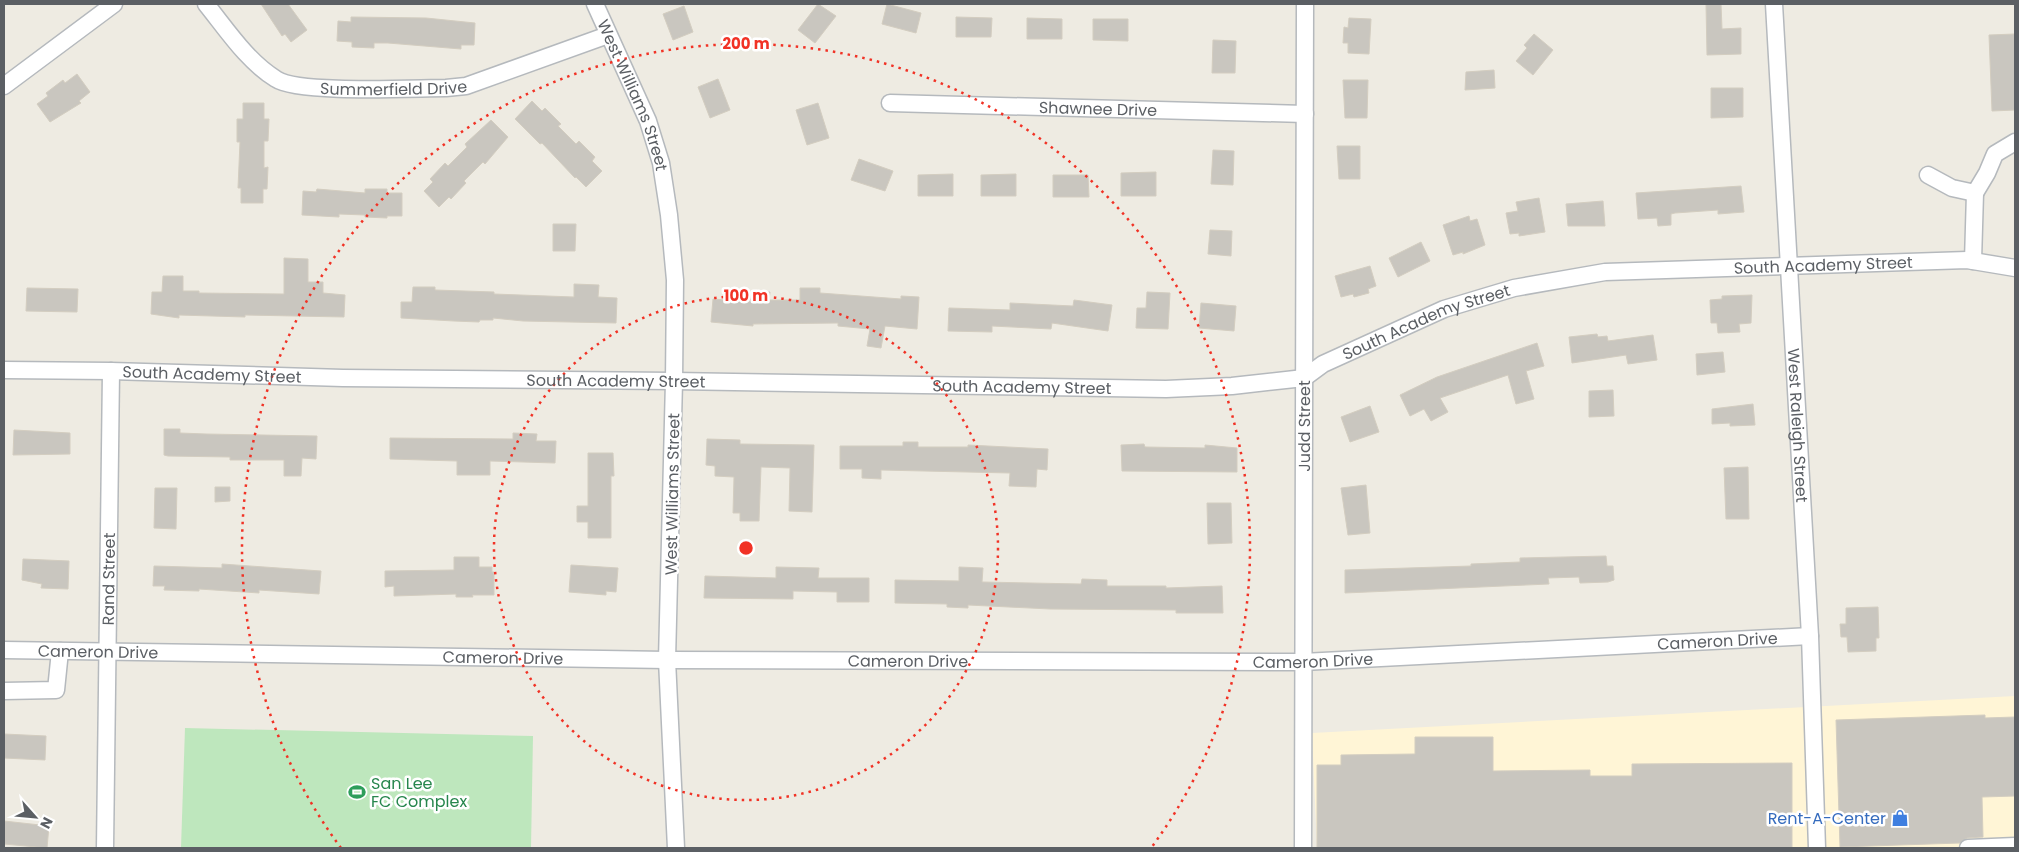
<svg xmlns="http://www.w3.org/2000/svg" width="2019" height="852" font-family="Poppins,sans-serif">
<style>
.commercial{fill:#fff5d6}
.green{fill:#bee7bd}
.building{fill:#c9c6bf;stroke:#d3cdc0}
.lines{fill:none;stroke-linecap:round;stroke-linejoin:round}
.minor-casing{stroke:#b5b9bd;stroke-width:19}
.minor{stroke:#fff;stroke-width:16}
.ring{fill:none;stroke:#f13225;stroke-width:2.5;stroke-dasharray:2.5 5}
.labels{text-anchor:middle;stroke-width:5;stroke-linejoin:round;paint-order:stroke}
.street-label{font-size:16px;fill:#5b5f64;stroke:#fff}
.leisure-label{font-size:16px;fill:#27864d;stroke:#fff;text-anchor:start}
.shop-label{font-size:16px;fill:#366cbe;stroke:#fff;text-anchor:end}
.centre{fill:#f13225;stroke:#fff;stroke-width:2.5}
.ring-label{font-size:15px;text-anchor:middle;font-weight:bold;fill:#f13225;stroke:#fff;stroke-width:5;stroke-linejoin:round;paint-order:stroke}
</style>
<rect width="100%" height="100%" fill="#eeebe2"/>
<path class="commercial" d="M2015 696V848H1317L1312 733Z"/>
<path class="green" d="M185 728 533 736 531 848H181Z"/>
<g class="building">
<path d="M261 4H288L307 30 291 42 285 34 282 36Z"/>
<path d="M818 4 836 16 815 43 798 30Z"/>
<path d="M887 4 921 13 916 33 882 24Z"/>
<path d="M1706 4H1721L1722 29 1741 28V54L1707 55Z"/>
<path d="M684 6 693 32 673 40 663 14Z"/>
<path d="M351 17 426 18 475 23 474 45H461V49L388 43H374V48L352 47V42L337 41 338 21 351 22Z"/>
<path d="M956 17 992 18 991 37H956Z"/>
<path d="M1027 18 1062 19V39H1027Z"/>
<path d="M1349 18 1371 19 1369 54 1348 53V43H1343L1344 27 1348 28Z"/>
<path d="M1093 19H1128V41L1093 40Z"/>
<path d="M1534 34 1553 50 1533 75 1516 61 1527 48 1524 45Z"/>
<path d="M2015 34V110L1992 111 1989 35Z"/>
<path d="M1213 40 1236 41 1235 73H1212Z"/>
<path d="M1494 70 1495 88 1465 90 1466 72Z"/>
<path d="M77 74 90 92 79 101 81 103 50 122 37 104 48 96 46 93 63 80 65 83Z"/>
<path d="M718 79 730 110 710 118 698 87Z"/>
<path d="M1343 80H1368L1367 118H1345Z"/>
<path d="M1711 88H1743V117L1711 118Z"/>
<path d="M532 101 542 111 545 108 561 124 558 126 576 144 579 141 595 157 592 161 602 171 586 187 576 177 575 178 542 143 540 144 515 119Z"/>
<path d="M243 103H264V119H269L268 141H264V168L268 167 267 189H263V203H241V188H238L240 142H237V119H243Z"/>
<path d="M818 103 829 138 807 145 796 110Z"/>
<path d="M491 120 508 137 485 164 483 162 464 181 466 183 451 199 449 197 439 207 424 191 433 182 430 179 445 163 448 166 467 147 465 144Z"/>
<path d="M1337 146H1360V179H1339Z"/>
<path d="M1213 150 1234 151 1233 185 1211 184Z"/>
<path d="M859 159 893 171 885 191 851 180Z"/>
<path d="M1156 172V196H1121V173Z"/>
<path d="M953 174V196H918V175Z"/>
<path d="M1016 174V196H981V175Z"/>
<path d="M1053 175H1088L1089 197H1053Z"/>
<path d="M1741 186 1744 212 1718 214V210L1675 213 1671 214V225L1658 226 1657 218 1638 219 1636 193Z"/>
<path d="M317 189 365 193V189H387V193H402V216H387V218L365 217V215L339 214V217L302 215 303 191 316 192Z"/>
<path d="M1539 198 1545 232 1519 236V233L1510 234 1506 213 1518 211 1516 202Z"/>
<path d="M1603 201 1605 226H1568L1566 204Z"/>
<path d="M1469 216 1470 221 1477 219 1485 245 1463 254V252L1453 255 1443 225Z"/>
<path d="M553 224H576L575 251H553Z"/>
<path d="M1210 230 1232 231 1231 256 1208 254Z"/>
<path d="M1421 242 1430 261 1398 277 1389 258Z"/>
<path d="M284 258 308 259V282H323V293L345 295 344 317 245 315V317L179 315V318L151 314 152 292H162L163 276H183V291H199V293L284 294Z"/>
<path d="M1370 266 1376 286 1368 289 1369 293 1354 297 1353 294 1341 297 1335 276Z"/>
<path d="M574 284 599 285 598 297 617 298 616 323 523 321 493 318V320H480L479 322 454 321 401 318V302H412L413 287H435V290L494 292V294L574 297Z"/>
<path d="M27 288 78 289 77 312 26 311Z"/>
<path d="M800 288H820V293L901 299V296L919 297 917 329 885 326 881 348 867 346 870 329 838 326V323L753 324V326L711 322 713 299 749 302 750 295H754V291L770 292 769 300H800Z"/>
<path d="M1147 292 1170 293 1168 329 1136 328 1137 308H1146Z"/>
<path d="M1752 295 1751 323 1739 324 1740 332 1718 333 1717 323H1711L1710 300 1722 299V296Z"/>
<path d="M1074 300 1112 305 1108 331 1052 323 1051 329 992 326V332L948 331 949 308 1010 310V303L1073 306Z"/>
<path d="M1201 303 1236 306 1234 331 1199 328Z"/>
<path d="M1597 334 1598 337 1607 336 1608 341 1653 335 1657 360 1628 364 1626 355 1572 363 1569 337Z"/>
<path d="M1537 343 1544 366 1526 371 1534 399 1516 404 1508 375 1440 398 1448 412 1431 421 1424 409 1410 416 1400 395 1437 377Z"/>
<path d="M1723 352 1725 372 1697 375 1696 354Z"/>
<path d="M1613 390 1614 416 1589 417V391Z"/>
<path d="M1753 404 1755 425 1730 426V423L1712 424V409Z"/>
<path d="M1370 406 1379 432 1350 442 1341 417Z"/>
<path d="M164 429H180V433L206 434 317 436 316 459 302 458 301 476H284V460H230V457L168 456 164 455Z"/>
<path d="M14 430 70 433V454L13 455Z"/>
<path d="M513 433 537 434 536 441H556L555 463 490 461V475H457V461L390 459V438L513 439Z"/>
<path d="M707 439 740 440V444L814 445 812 512 789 511 790 468 761 467 759 521H740V513H733L734 477 715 476V466L706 465Z"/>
<path d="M903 442H918V447H968V445L1048 449 1047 470 1037 469 1036 487 1009 486 1010 473 881 470V479L862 478V469H840V446H903Z"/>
<path d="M1144 444 1145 447 1205 448V445L1237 448V472L1122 471 1121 445Z"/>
<path d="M588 453H613L614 476H611V538H588V522H577V506H588Z"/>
<path d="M1748 467 1749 519H1726L1724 468Z"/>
<path d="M1366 485 1370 533 1348 535 1341 488Z"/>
<path d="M215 487H230V501L215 502Z"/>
<path d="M155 488H177L176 529 154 528Z"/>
<path d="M1207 503H1231L1232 543 1208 544Z"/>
<path d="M1606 556 1607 566H1613L1614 580 1608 582 1580 583 1579 577 1548 578 1549 584 1345 593V570L1471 566V564L1520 562V558Z"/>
<path d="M454 557H479V567H492V572H494V595H472L473 597H456V594L394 596V586L385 587V571L454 570Z"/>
<path d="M23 559 69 561 68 589 41 588 42 584 22 580Z"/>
<path d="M222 564 321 571 319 594 259 590V593L199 589V591L164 590 165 586H153L154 566 222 568Z"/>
<path d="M571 565 618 568 616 592 606 591V595L569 592Z"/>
<path d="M776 567 819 568 818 578H869V602H837V592L793 591V599L704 598 705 576 776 578Z"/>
<path d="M959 567 983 568 982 582 1081 584 1082 579 1107 580V586H1166V588L1222 586 1223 613H1176V610L1050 609 968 605V608L947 607V604L895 603V580L959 581Z"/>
<path d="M1878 607 1879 638H1876V651L1848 652 1847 637H1841L1840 624H1846V608Z"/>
<path d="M1985 715V718L2015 717V796L1982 797 1983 837 1967 838 1960 843 1840 847 1836 720Z"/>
<path d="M4 734 46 736 45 760 4 758Z"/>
<path d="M1415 737H1493V771L1590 770V776H1632V764L1792 763V848H1317V765H1341V755L1415 754Z"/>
<path d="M4 821 49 826 47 848 4 844Z"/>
</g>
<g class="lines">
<g class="minor-casing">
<g id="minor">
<path id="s1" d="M206 4C227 30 247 61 276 79 298 94 413 88 446 88L466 86 608 35"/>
<path id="s2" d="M595 4 648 121 661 163 669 215 675 280 674 381 667 660 676 848"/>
<path id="s3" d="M1774 4 1810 636 1817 848"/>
<path d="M4 86 114 4"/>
<path id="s4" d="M890 103 1305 114"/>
<path d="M1928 175 1952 188 1975 193 1987 173 1995 154 2015 142"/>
<path d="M1973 261 1975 193"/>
<path id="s5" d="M4 370 111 371 343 378 674 381 1166 389 1232 386 1304 378 1323 364 1444 309 1514 288 1605 272 1967 260 2015 268"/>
<path id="s6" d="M4 650 667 660 1303 662 1810 636"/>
<path d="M4 691 56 690 60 651"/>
<path id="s7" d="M105 848 111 371"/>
<path id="s8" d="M1303 848 1305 4"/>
<path d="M1968 848 2015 846"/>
</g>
</g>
<use href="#minor" class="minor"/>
</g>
<g class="ring">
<circle cx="746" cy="548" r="252"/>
<path d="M341 848A504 504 0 1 1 1151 848"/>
</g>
<defs>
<g id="stadium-bare" transform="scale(1.35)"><path d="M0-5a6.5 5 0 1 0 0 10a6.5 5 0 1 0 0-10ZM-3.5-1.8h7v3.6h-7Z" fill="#2e9e5b" stroke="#fff" stroke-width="2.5" paint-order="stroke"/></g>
<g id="shop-bare" transform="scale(1.35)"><path d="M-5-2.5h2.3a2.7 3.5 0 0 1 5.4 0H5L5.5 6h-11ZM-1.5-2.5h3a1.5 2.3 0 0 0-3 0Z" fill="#3f7fe0" stroke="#fff" stroke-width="2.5" paint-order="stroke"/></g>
</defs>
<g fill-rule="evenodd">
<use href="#stadium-bare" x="357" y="792"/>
<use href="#shop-bare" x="1900" y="818"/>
</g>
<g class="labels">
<g class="street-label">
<text dy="6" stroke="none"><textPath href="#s1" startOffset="222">Summerfield Drive</textPath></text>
<text dy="6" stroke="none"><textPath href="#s2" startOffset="99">West Williams Street</textPath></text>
<text dy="6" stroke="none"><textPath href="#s4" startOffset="208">Shawnee Drive</textPath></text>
<text dy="6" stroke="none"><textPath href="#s5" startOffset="1841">South Academy Street</textPath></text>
<text dy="6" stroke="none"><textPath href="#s5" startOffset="1436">South Academy Street</textPath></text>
<text dy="6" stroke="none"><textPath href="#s5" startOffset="208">South Academy Street</textPath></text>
<text dy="6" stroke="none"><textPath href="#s5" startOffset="612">South Academy Street</textPath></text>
<text dy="6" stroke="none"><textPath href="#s5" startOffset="1018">South Academy Street</textPath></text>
<text dy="6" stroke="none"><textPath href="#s8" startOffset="422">Judd Street</textPath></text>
<text dy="6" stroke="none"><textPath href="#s3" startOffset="422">West Raleigh Street</textPath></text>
<text transform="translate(672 494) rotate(-89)" y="6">West Williams Street</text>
<text dy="6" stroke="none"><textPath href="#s7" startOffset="269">Rand Street</textPath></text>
<text dy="6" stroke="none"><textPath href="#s6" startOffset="1714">Cameron Drive</textPath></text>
<text dy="6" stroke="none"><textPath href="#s6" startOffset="94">Cameron Drive</textPath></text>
<text dy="6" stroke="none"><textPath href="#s6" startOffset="499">Cameron Drive</textPath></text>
<text dy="6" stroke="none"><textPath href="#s6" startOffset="1309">Cameron Drive</textPath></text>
<text dy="6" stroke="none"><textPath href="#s6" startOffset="904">Cameron Drive</textPath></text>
</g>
<g class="leisure-label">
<text x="371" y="789">San Lee<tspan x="371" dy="18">FC Complex</tspan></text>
</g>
<g class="shop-label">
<text x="1886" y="824">Rent-A-Center</text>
</g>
</g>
<circle cx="746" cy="548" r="8" class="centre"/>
<g class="ring-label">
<text x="746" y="49">200 m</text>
<text x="746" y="301">100 m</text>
</g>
<rect width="2019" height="852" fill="none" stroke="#5b5f64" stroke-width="10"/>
<g transform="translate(35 817) rotate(117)" stroke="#ffffff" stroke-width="4" paint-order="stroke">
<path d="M0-4L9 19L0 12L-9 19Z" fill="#5b5f64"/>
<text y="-8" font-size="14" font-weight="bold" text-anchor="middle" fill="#5b5f64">N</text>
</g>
</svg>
